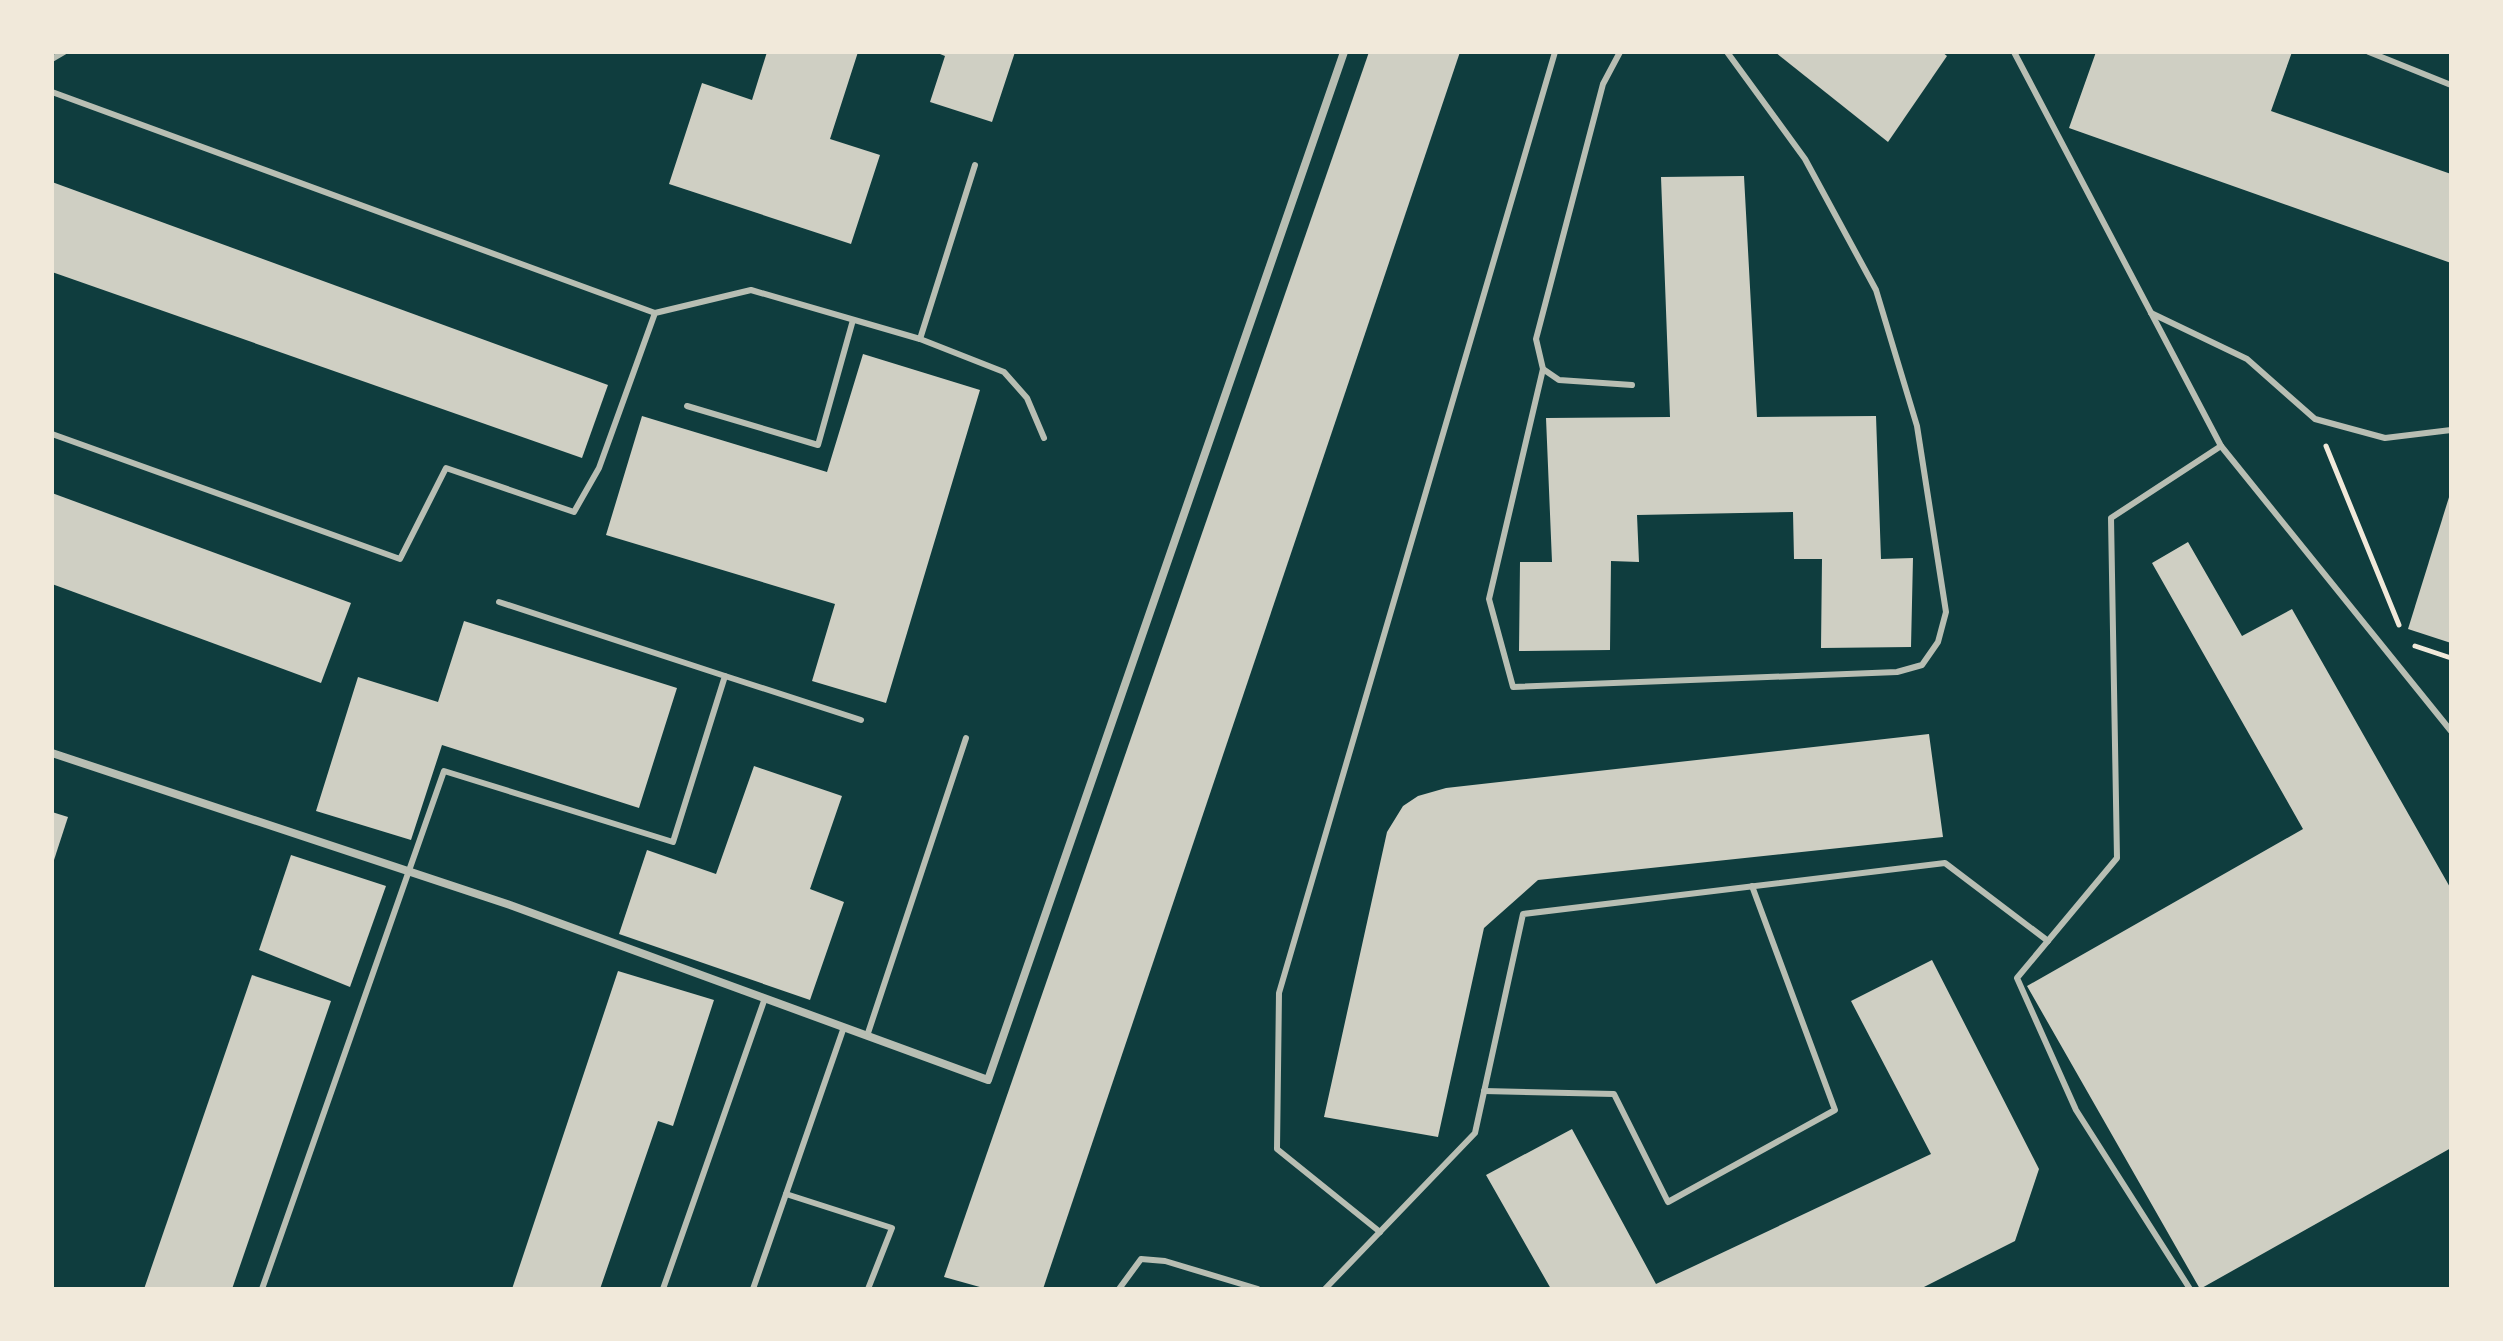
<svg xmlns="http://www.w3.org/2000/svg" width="2503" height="1341" font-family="Raleway,sans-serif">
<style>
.building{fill:#cfcfc3}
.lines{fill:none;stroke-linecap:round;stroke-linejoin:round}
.path{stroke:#f1e9da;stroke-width:5}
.service{stroke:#b8beb3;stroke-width:6}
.minor{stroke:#b8beb3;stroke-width:8}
</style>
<rect width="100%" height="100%" fill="#0f3d3e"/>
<g class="building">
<path d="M767 52H858L830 139 880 155 851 244 669 184 702 83 752 100Z"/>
<path d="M935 52H1015L992 122 930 102 945 56Z"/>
<path d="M1369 52H1460L1043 1289H987L944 1277Z"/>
<path d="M1775 52H1942L1947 56 1888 142Z"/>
<path d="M2096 52H2292L2271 111 2451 174V263L2069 128Z"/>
<path d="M1744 176 1757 417 1876 416 1881 559 1913 558 1911 647 1821 648 1822 559H1794L1793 512 1637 515 1639 562 1611 561 1610 650 1519 651 1520 562H1552L1546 418 1670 417 1661 177Z"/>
<path d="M52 182 608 385 582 458 52 272Z"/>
<path d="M863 354 980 390 886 703 812 681 835 604 606 535 642 416 827 472Z"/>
<path d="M52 493 351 603 321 683 52 584Z"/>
<path d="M2450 494 2451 495V643L2408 629Z"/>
<path d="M2188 542 2242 636 2292 609 2451 889V1148L2200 1289 2027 986 2303 829 2152 563Z"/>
<path d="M464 621 677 688 639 808 442 745 411 840 316 811 358 677 438 702Z"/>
<path d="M1929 734 1943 837 1538 880 1484 928 1438 1137 1324 1117 1387 832 1403 806 1418 796 1446 788Z"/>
<path d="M754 766 842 796 810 889 844 902 810 1000 619 934 647 850 716 874Z"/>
<path d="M52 812 68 817 53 863H52Z"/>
<path d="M291 855 386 886 350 987 259 950Z"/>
<path d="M1932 960 2039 1169 2015 1241 1920 1289H1551L1486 1175 1572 1129 1656 1284 1931 1154 1851 1001Z"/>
<path d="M618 971 714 1000 673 1126 658 1121 600 1289H512Z"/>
<path d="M252 975 331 1001 232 1289H144Z"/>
</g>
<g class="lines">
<g class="path">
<path d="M2326 446 2399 625"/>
<path d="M2415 646 2451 658"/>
</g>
<g class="service">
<path d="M1620 52 1603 84 1536 339 1543 369 1559 380 1632 385"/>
<path d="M2014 52 2221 446 2451 731"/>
<path d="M2369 52 2451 85"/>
<path d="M52 59 64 52"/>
<path d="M52 92 655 313"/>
<path d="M2151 313 2247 359 2315 419 2385 438 2451 430"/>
<path d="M920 339 1004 372 1027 398 1044 438"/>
<path d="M1543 369 1489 599 1513 687 1897 672 1922 665 1938 642 1946 612 1917 426 1876 290 1805 159 1727 52"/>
<path d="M687 406 818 445 853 320"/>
<path d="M52 434 400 559 446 468 574 512 599 468 655 313 751 290 920 339 975 165"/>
<path d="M725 676 861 720"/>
<path d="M867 1036 966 738"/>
<path d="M1484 1091 1614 1094 1668 1202 1835 1110 1752 886"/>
<path d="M786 1194 892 1228 868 1289"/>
<path d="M1380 1232 1277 1149 1279 993 1555 52"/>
<path d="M262 1289 444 771 673 842 725 676 499 602"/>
<path d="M663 1289 765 998"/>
<path d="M753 1289 844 1027"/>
<path d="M1119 1289 1141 1259 1165 1261 1258 1289"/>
<path d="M1325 1289 1475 1133 1523 914 1945 863 2048 941"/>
<path d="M2190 1289 2076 1110 2017 978 2117 858 2111 518 2221 446"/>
</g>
<path class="minor" d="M52 753 510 905 988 1080 1344 52"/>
</g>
<rect width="2503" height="1341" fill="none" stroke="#f1e9da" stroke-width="108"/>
</svg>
